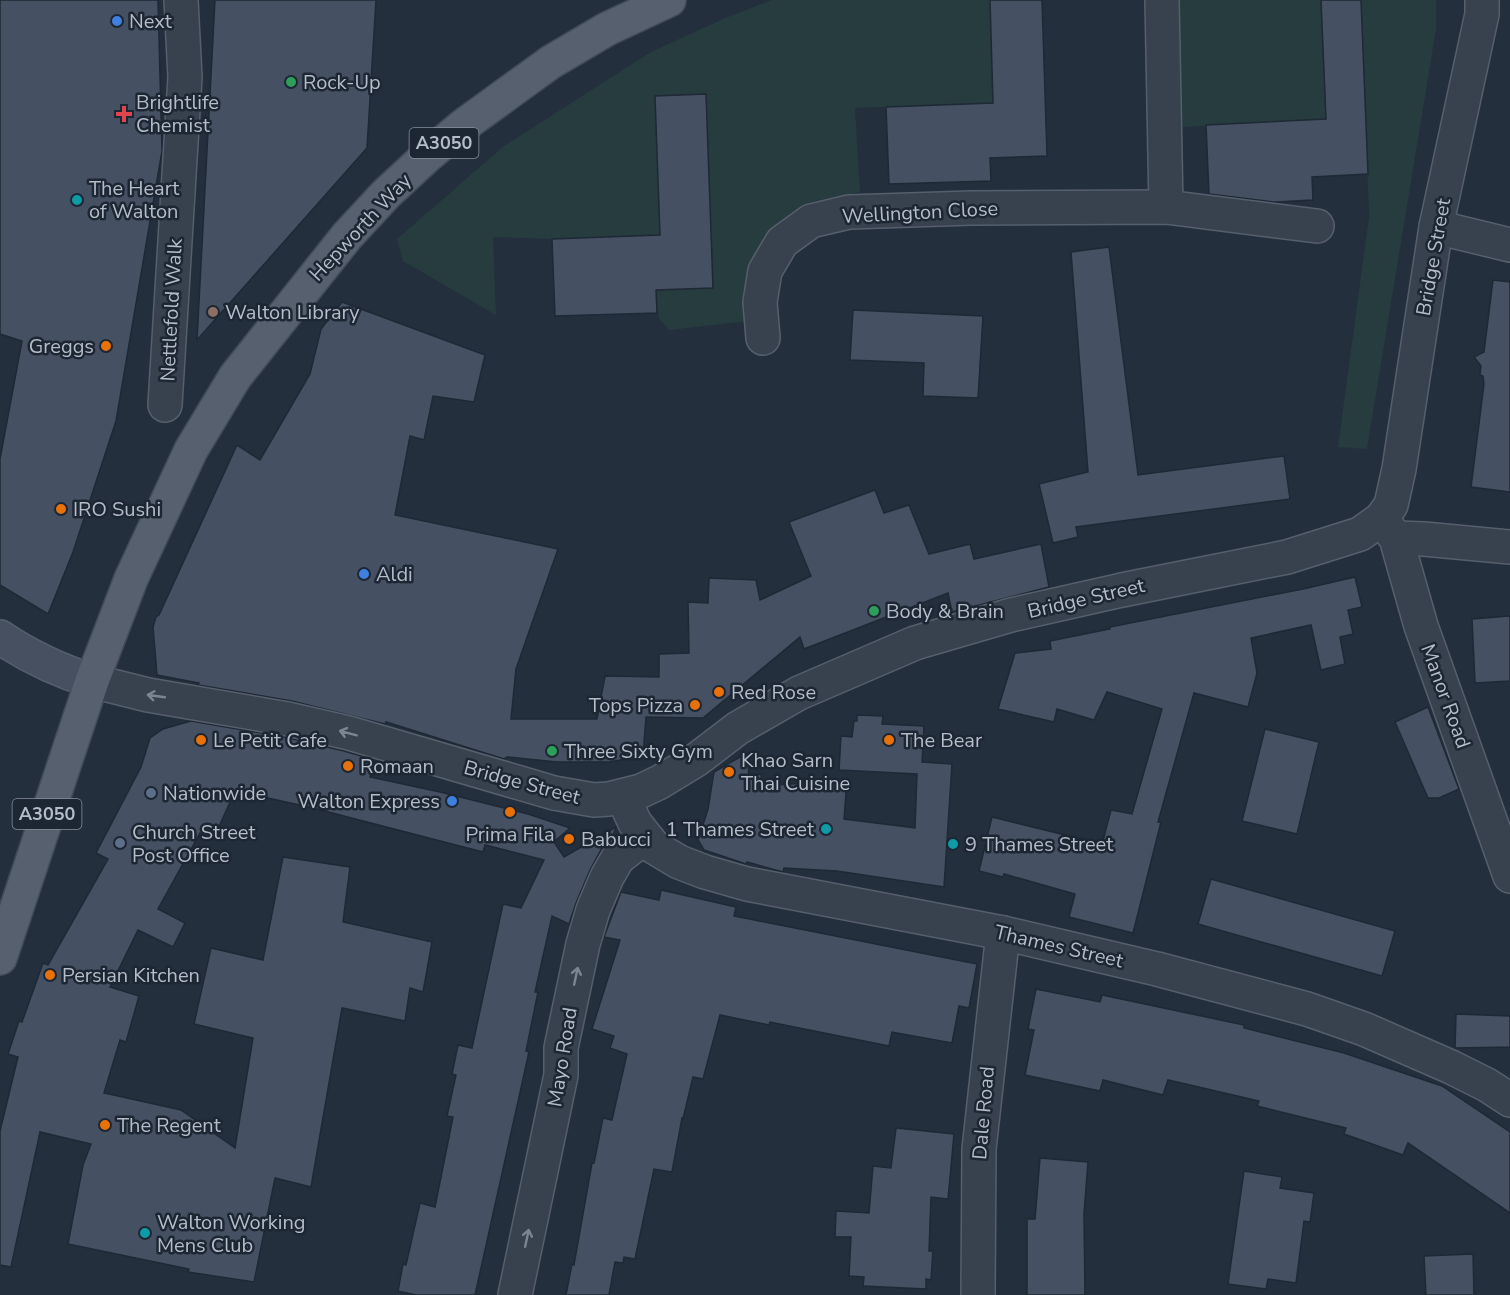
<svg xmlns="http://www.w3.org/2000/svg" width="1510" height="1295" font-family="'Nunito Sans',sans-serif">
<style>
.green{fill:#263c3f}
.building{fill:#455162;stroke:#1f2835;stroke-width:1.5}
.lines{fill:none;stroke-linecap:round;stroke-linejoin:round}
.street-casing{stroke:#565f6c;stroke-width:36}
.secondary-casing{stroke:#565f6c;stroke-width:36}
.primary-casing{stroke:#414a57;stroke-width:36}
.street{stroke:#38414e;stroke-width:33}
.secondary{stroke:#465061;stroke-width:33}
.primary{stroke:#56606e;stroke-width:33}
.oneway{stroke:#7c8592}
.shop-dot{fill:#3f7fe0;stroke:#1d2633;stroke-width:2}
.leisure-dot{fill:#2e9e5b;stroke:#1d2633;stroke-width:2}
.health-dot{fill:#e0444e;stroke:#1d2633;stroke-width:2}
.culture-dot{fill:#0f9aa8;stroke:#1d2633;stroke-width:2}
.education-dot{fill:#8d6e63;stroke:#1d2633;stroke-width:2}
.food-dot{fill:#e8710a;stroke:#1d2633;stroke-width:2}
.service-dot{fill:#5c6f8a;stroke:#1d2633;stroke-width:2}
.labels{text-anchor:middle;stroke-width:5;stroke-linejoin:round;paint-order:stroke}
.shield{fill:#1d2633;stroke:#878f9c;stroke-width:1.5}
.shield-label{font-size:18px;font-weight:bold;fill:#b4bcc9}
.poi-label{font-size:20px;fill:#b4bcc9;stroke:#1d2633;text-anchor:start}
.street-label{font-size:20px;fill:#b4bcc9;stroke:#1d2633}
</style>
<rect width="100%" height="100%" fill="#242f3e"/>
<g class="green">
<path d="M772 0H990L993 103 855 108 860 192 810 202 766 235 748 321 669 330 659 318 656 290 713 287 706 94 655 96 660 235 552 239 493 237 496 315 403 261 397 239 504 146 651 52 723 19Z"/>
<path d="M1162 0H1321L1326 119 1165 128Z"/>
<path d="M1361 0H1435L1436 2V29L1367 449 1338 447 1369 217Z"/>
</g>
<g class="building">
<path d="M0 0H158L162 151 116 421 73 552 48 614 0 585V459L22 341 0 334Z"/>
<path d="M215 0H376L367 148 197 340Z"/>
<path d="M990 0H1042L1047 156 990 158 991 181 889 184 886 107 993 103Z"/>
<path d="M1321 0H1361L1368 174 1312 177 1313 200 1275 202 1209 194 1206 125 1326 119Z"/>
<path d="M706 94 713 288 656 290 657 313 555 316 552 239 660 235 655 96Z"/>
<path d="M1109 247 1138 475 1284 456 1290 499 1076 527 1078 537 1053 543 1039 484 1088 472 1071 252Z"/>
<path d="M1493 280 1510 282V492L1471 487 1484 384 1483 376 1480 375 1481 366 1474 357 1484 352Z"/>
<path d="M342 302 485 355 474 402 433 396 424 440 410 436 395 515 558 549 516 669 511 719H597L605 676 659 677V654L689 653 688 602 708 603 709 578 756 580 760 600 811 576 789 522 875 490 884 513 909 505 929 554 970 544 974 559 1041 544 1049 587 952 612 948 593 804 649 800 637 703 718 646 717 643 756 609 762H557L507 757 504 759 386 722 385 724 292 701 198 685 199 683 157 675 153 627 156 617 159 615 237 445 260 460 310 374 321 329Z"/>
<path d="M853 310 983 316 978 398 923 396 924 363 850 360Z"/>
<path d="M1355 577 1362 607 1348 610 1353 634 1340 637 1345 664 1321 670 1311 625 1251 638 1257 673 1248 707 1194 693 1158 822H1161L1133 933 1069 917 1075 894 1004 874 1003 877 979 871 992 817 1102 844 1111 810 1132 814 1162 709 1107 692 1094 720 1057 709 1054 722 998 709 1015 653 1051 649 1050 641 1110 629V627L1303 589Z"/>
<path d="M1510 616V681L1475 683 1472 619Z"/>
<path d="M1428 707 1459 789 1439 798H1428L1395 722Z"/>
<path d="M857 715 883 716 882 724 924 726 922 762 952 764 944 887 837 871 784 868 783 872 747 862 746 864 704 850 698 840 708 809 714 772 747 753 749 776 761 774 762 786 847 780 844 819 915 828 917 774 839 770 841 736 852 737 854 721H857Z"/>
<path d="M191 721 284 737 344 751 375 760 370 777 440 792 528 814 570 828 554 842 564 857 616 827 612 839 602 848 590 870 576 903 569 924 552 916 535 992H538L526 1051 529 1052 475 1295H416L398 1291 403 1264 406 1265 420 1203 435 1207 453 1117 447 1116 456 1075 452 1074 458 1045 472 1048 503 904 521 908 544 860 485 845 483 852 309 807 235 791 213 840 200 833 158 909 185 923 173 947 138 930 110 987 139 996 126 1042 120 1040 104 1093 181 1110 235 1148 253 1038 194 1024 211 948 263 960 283 857 350 867 343 922 432 942 423 992 410 988 405 1021 342 1008 311 1187 275 1178 254 1282 188 1272 189 1269 68 1244 83 1165 91 1144 40 1132 11 1267 0 1265V1131L18 1057 8 1054 19 1021 22 1022 43 963 48 965 108 859 96 853 141 767 150 738 163 729Z"/>
<path d="M1265 729 1319 742 1297 834 1242 821Z"/>
<path d="M1211 879 1395 931 1382 976 1198 924Z"/>
<path d="M661 890 736 907 734 916 977 964 969 1008 959 1006 952 1043 892 1032 889 1046 770 1022 769 1025 720 1015 703 1079 693 1077 683 1119 682 1118 672 1172 654 1169 635 1259 624 1257 623 1263 615 1262 609 1295H566L572 1264 574 1265 592 1163H594L603 1118 612 1120 627 1054 610 1048 614 1036 592 1029 620 940 604 937 621 892 659 900Z"/>
<path d="M1036 989 1100 1002 1102 995 1244 1025V1028L1344 1053 1442 1086 1510 1132V1213L1408 1143 1403 1155 1344 1134 1346 1128 1257 1106 1259 1101 1168 1080 1163 1095 1103 1080 1100 1091 1025 1075 1034 1030 1028 1029Z"/>
<path d="M1456 1014 1510 1016V1047L1455 1048Z"/>
<path d="M896 1128 954 1134 948 1199 931 1197 929 1251H933L931 1280 926 1279V1289L863 1286 864 1277 849 1276 851 1237H835L836 1211 869 1213 873 1166 891 1168Z"/>
<path d="M1040 1158 1088 1162 1084 1214 1085 1295H1027V1219H1035Z"/>
<path d="M1244 1171 1282 1177 1280 1188 1314 1193 1310 1222 1304 1221 1296 1283 1268 1279 1266 1289 1228 1284Z"/>
<path d="M1473 1254 1474 1295H1426L1424 1256Z"/>
</g>
<g class="lines">
<g class="street-casing">
<g id="street">
<path d="M1162 0 1166 207"/>
<path d="M1436 227 1510 245"/>
<path d="M763 338 760 302 765 271 782 242 811 221 849 212 971 208 1166 207 1317 226"/>
<path d="M165 405 185 77 181 0"/>
<path d="M1381 519 1396 538 1421 626 1510 876"/>
<path d="M1396 538 1424 539 1510 547"/>
<path d="M92 681 148 695 288 719 349 733 554 793 594 800 609 799 641 791 660 782 696 760 738 728 799 693 915 643 1011 615 1122 590 1287 557 1360 534 1381 519 1391 505 1399 469 1436 227 1482 14V0"/>
<path d="M623 797 635 823 654 847 679 862 705 872 747 884 1003 933 1157 969 1307 1009 1364 1029 1451 1067 1487 1085 1510 1100"/>
<path d="M515 1295 561 1075V1048L583 944 593 910 607 877 618 858 645 837"/>
<path d="M978 1295 979 1149 1003 933"/>
</g>
</g>
<g class="secondary-casing">
<path id="secondary" d="M0 637C28 656 60 671 92 681"/>
</g>
<g class="primary-casing">
<path id="primary" d="M0 958 92 681 131 579 191 450 235 377 347 236 386 194 426 157 464 125 551 62 607 29 669 0"/>
</g>
<use href="#street" class="street"/>
<use href="#secondary" class="secondary"/>
<use href="#primary" class="primary"/>
</g>
<defs><path id="oneway-shaft" d="M-6 0H5M1.5-3L5.5 0L1.5 3" fill="none" stroke-width="1.6" stroke-linecap="round" stroke-linejoin="round" transform="scale(1.5)"/></defs>
<g class="oneway">
<use href="#oneway-shaft" transform="translate(156 696) rotate(-172)"/>
<use href="#oneway-shaft" transform="translate(348 733) rotate(-165)"/>
<use href="#oneway-shaft" transform="translate(576 976) rotate(-78)"/>
<use href="#oneway-shaft" transform="translate(527 1238) rotate(-78)"/>
</g>
<g class="shop-dot">
<circle cx="117" cy="21" r="6"/>
<circle cx="364" cy="574" r="6"/>
<circle cx="452" cy="801" r="6"/>
</g>
<g class="leisure-dot">
<circle cx="291" cy="82" r="6"/>
<circle cx="874" cy="611" r="6"/>
<circle cx="552" cy="751" r="6"/>
</g>
<path class="health-dot" d="M121 105h6v6h6v6h-6v6h-6v-6h-6v-6h6z"/>
<g class="culture-dot">
<circle cx="77" cy="200" r="6"/>
<circle cx="826" cy="829" r="6"/>
<circle cx="953" cy="844" r="6"/>
<circle cx="145" cy="1233" r="6"/>
</g>
<circle class="education-dot" cx="213" cy="312" r="6"/>
<g class="food-dot">
<circle cx="106" cy="346" r="6"/>
<circle cx="61" cy="509" r="6"/>
<circle cx="719" cy="692" r="6"/>
<circle cx="695" cy="705" r="6"/>
<circle cx="201" cy="740" r="6"/>
<circle cx="889" cy="740" r="6"/>
<circle cx="348" cy="766" r="6"/>
<circle cx="729" cy="772" r="6"/>
<circle cx="510" cy="812" r="6"/>
<circle cx="569" cy="839" r="6"/>
<circle cx="50" cy="975" r="6"/>
<circle cx="105" cy="1125" r="6"/>
</g>
<g class="service-dot">
<circle cx="151" cy="793" r="6"/>
<circle cx="120" cy="843" r="6"/>
</g>
<g class="labels">
<g class="shield">
<rect x="409.5" y="128" width="69" height="30" rx="4.5"/>
<rect x="12.5" y="799" width="69" height="30" rx="4.5"/>
</g>
<g class="shield-label">
<text x="444" y="149">A3050</text>
<text x="47" y="820">A3050</text>
</g>
<g class="poi-label">
<text x="129" y="28">Next</text>
<text x="303" y="89">Rock-Up</text>
<text x="136" y="109">Brightlife<tspan x="136" dy="23">Chemist</tspan></text>
<text x="89" y="195">The Heart<tspan x="89" dy="23">of Walton</tspan></text>
<text x="225" y="319">Walton Library</text>
<text x="94" y="353" text-anchor="end">Greggs</text>
<text x="73" y="516">IRO Sushi</text>
<text x="376" y="581">Aldi</text>
<text x="886" y="618">Body &amp; Brain</text>
<text x="731" y="699">Red Rose</text>
<text x="683" y="712" text-anchor="end">Tops Pizza</text>
<text x="213" y="747">Le Petit Cafe</text>
<text x="901" y="747">The Bear</text>
<text x="564" y="758">Three Sixty Gym</text>
<text x="741" y="767">Khao Sarn<tspan x="741" dy="23">Thai Cuisine</tspan></text>
<text x="360" y="773">Romaan</text>
<text x="163" y="800">Nationwide</text>
<text x="440" y="808" text-anchor="end">Walton Express</text>
<text x="814" y="836" text-anchor="end">1 Thames Street</text>
<text x="132" y="839">Church Street<tspan x="132" dy="23">Post Office</tspan></text>
<text x="510" y="841" text-anchor="middle">Prima Fila</text>
<text x="581" y="846">Babucci</text>
<text x="965" y="851">9 Thames Street</text>
<text x="62" y="982">Persian Kitchen</text>
<text x="117" y="1132">The Regent</text>
<text x="157" y="1229">Walton Working<tspan x="157" dy="23">Mens Club</tspan></text>
</g>
<g class="street-label">
<text transform="translate(920 212) rotate(-3)" y="7">Wellington Close</text>
<text transform="translate(360 227) rotate(-47)" y="7">Hepworth Way</text>
<text transform="translate(1433 257) rotate(-80)" y="7">Bridge Street</text>
<text transform="translate(171 310) rotate(-87)" y="7">Nettlefold Walk</text>
<text transform="translate(1086 598) rotate(-13)" y="7">Bridge Street</text>
<text transform="translate(1446 696) rotate(70)" y="7">Manor Road</text>
<text transform="translate(522 782) rotate(15)" y="7">Bridge Street</text>
<text transform="translate(1059 946) rotate(13)" y="7">Thames Street</text>
<text transform="translate(562 1057) rotate(-81)" y="7">Mayo Road</text>
<text transform="translate(983 1113) rotate(-85)" y="7">Dale Road</text>
</g>
</g>
</svg>
